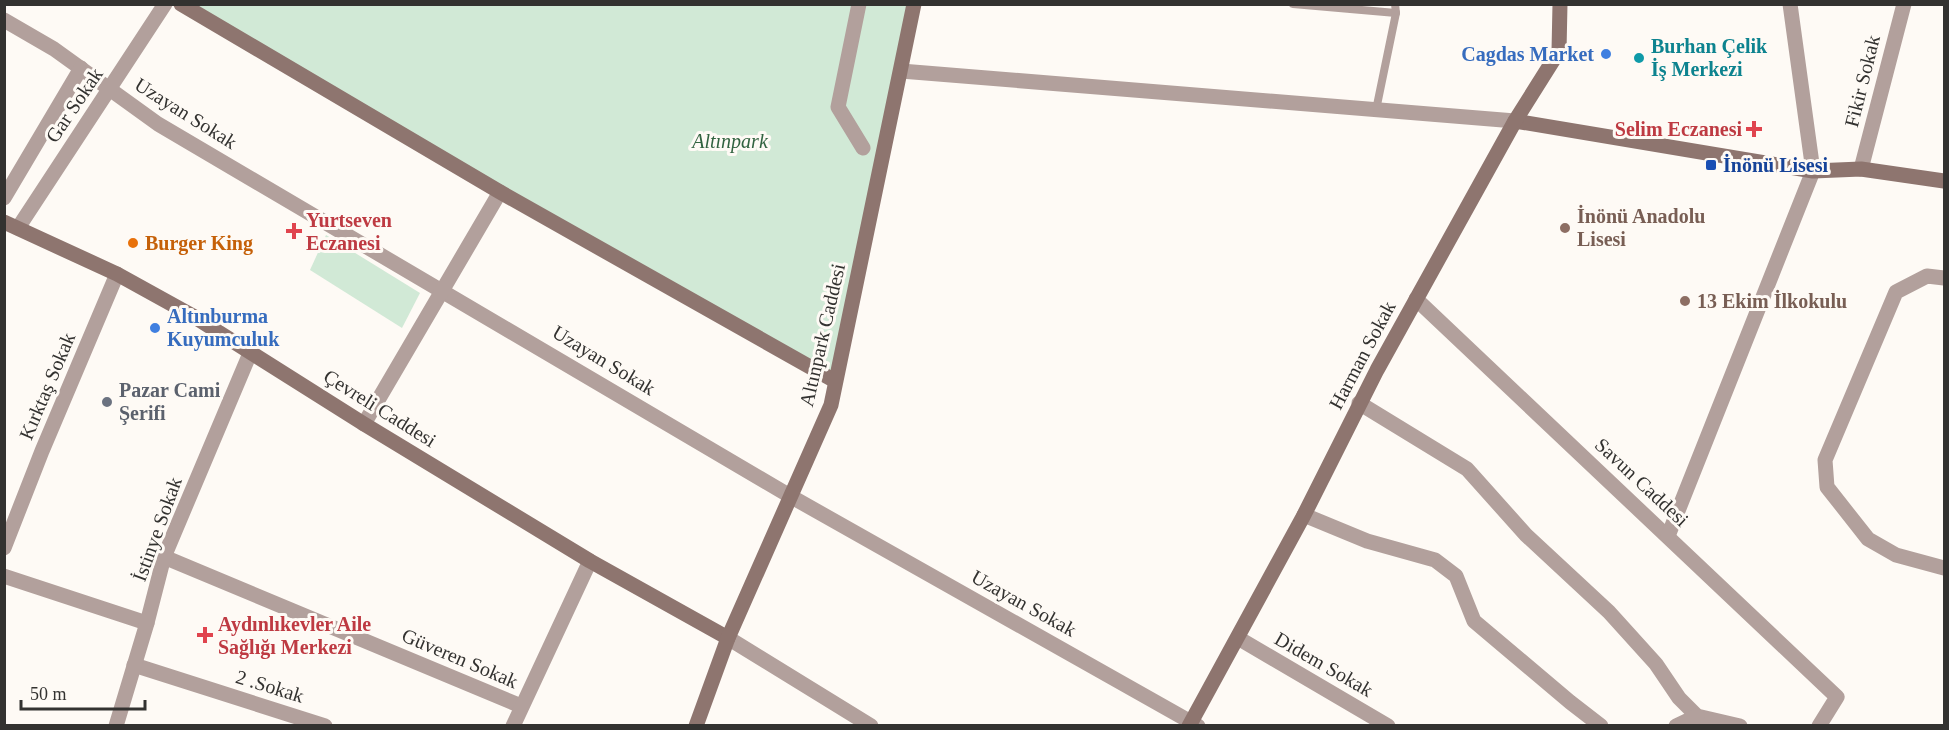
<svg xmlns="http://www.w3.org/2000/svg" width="1949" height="730" font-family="'Times New Roman',serif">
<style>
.green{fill:#d1e9d6}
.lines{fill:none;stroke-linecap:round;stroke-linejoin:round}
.lane{stroke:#b2a09c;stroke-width:8}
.street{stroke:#b2a09c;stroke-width:15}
.secondary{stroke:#8e756f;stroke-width:15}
.shop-dot{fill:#3f7fe0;stroke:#fefaf5;stroke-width:2}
.culture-dot{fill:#0f9aa8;stroke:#fefaf5;stroke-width:2}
.health-dot{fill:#e0444e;stroke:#fefaf5;stroke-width:2}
.transit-dot{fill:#1a4fb4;stroke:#fefaf5;stroke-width:2}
.education-dot{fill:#8d6e63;stroke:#fefaf5;stroke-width:2}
.food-dot{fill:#e8710a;stroke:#fefaf5;stroke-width:2}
.worship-dot{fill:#6b7280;stroke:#fefaf5;stroke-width:2}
.labels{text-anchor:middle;stroke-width:6;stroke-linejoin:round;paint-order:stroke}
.culture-label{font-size:20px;font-weight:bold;fill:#0d838f;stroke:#fefaf5;text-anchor:start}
.shop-label{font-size:20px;font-weight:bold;fill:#366cbe;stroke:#fefaf5;text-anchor:end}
.street-label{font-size:20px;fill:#333230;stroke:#fefaf5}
.health-label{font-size:20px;font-weight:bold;fill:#be3a42;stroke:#fefaf5;text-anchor:start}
.park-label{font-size:20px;font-style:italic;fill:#326340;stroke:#fefaf5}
.transit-label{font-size:20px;font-weight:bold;fill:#164399;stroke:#fefaf5;text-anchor:start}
.education-label{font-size:20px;font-weight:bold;fill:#785e54;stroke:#fefaf5;text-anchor:start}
.food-label{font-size:20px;font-weight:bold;fill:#c56008;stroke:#fefaf5;text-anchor:start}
.worship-label{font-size:20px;font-weight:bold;fill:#5b616d;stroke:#fefaf5;text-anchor:start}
</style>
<rect width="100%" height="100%" fill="#fefaf5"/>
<g class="green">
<path d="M181 5H914L835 381Z"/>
<path d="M326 235 420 293 402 328 310 270Z"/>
</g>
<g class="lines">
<g class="lane">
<path d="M1293 4 1396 13"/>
<path d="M1376 110 1396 13 1395 4"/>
</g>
<g class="street">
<path d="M859 4 838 107 863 148"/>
<path d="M4 20 54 49 158 124 790 496 1198 726"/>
<path d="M901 71 1515 121"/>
<path d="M1861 169 1904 4"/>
<path d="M4 198 81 68"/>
<path d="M18 228 165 4"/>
<path d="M1944 278 1927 276 1896 292 1825 460 1827 487 1868 539 1896 555 1944 568"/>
<path d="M1416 299 1837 697 1819 726"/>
<path d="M1359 403 1467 469 1526 535 1609 612 1656 664 1679 698 1697 716 1740 726"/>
<path d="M364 424 500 192"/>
<path d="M1304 515 1367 541 1435 560 1456 576 1474 621 1570 702 1601 726"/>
<path d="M1668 536 1813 171 1790 4"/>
<path d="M4 548 42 451 117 274"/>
<path d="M164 557 521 706"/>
<path d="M4 576 147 623"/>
<path d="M728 638 871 726"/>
<path d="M1238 638 1388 726"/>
<path d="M134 665 325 726"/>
<path d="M116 726 147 623 164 557 251 351"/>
<path d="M513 726 590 561"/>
<path d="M1676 726 1697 716"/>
</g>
<g class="secondary">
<path d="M181 4 500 192 835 381"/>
<path d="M1515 121 1813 171 1861 169 1944 181"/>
<path d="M4 222 117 274 193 316 364 424 590 561 728 638"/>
<path d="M696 726 728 638 831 405 914 4"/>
<path d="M1189 726 1304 515 1377 370 1515 121 1559 51 1560 4"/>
</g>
</g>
<g class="shop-dot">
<circle cx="1606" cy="54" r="6"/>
<circle cx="155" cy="328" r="6"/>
</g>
<circle class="culture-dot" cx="1639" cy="58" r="6"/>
<g class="health-dot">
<path d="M1751 120h6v6h6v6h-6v6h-6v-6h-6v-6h6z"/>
<path d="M291 222h6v6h6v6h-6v6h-6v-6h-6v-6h6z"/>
<path d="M202 626h6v6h6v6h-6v6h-6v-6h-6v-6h6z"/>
</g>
<rect class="transit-dot" x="1705" y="159" width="12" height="12" rx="3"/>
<g class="education-dot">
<circle cx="1565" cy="228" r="6"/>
<circle cx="1685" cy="301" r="6"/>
</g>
<circle class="food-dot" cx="133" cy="243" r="6"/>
<circle class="worship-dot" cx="107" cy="402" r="6"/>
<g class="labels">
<g class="culture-label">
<text x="1651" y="53">Burhan Çelik<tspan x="1651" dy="23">İş Merkezi</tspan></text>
</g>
<g class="shop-label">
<text x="1594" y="61">Cagdas Market</text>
<text x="167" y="323" text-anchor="start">Altınburma<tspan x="167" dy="23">Kuyumculuk</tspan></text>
</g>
<g class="street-label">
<text transform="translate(1862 81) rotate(-76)" y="7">Fikir Sokak</text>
<text transform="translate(74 105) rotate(-56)" y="7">Gar Sokak</text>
<text transform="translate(186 113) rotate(32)" y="7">Uzayan Sokak</text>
<text transform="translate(822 335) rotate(-77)" y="7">Altınpark Caddesi</text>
<text transform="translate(1362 355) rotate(-62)" y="7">Harman Sokak</text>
<text transform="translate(604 360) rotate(31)" y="7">Uzayan Sokak</text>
<text transform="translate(47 386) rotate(-67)" y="7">Kırktaş Sokak</text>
<text transform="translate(380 408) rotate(32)" y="7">Çevreli Caddesi</text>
<text transform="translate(1642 482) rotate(43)" y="7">Savun Caddesi</text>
<text transform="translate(157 529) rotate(-70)" y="7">İstinye Sokak</text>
<text transform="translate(1024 603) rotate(29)" y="7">Uzayan Sokak</text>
<text transform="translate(460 658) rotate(23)" y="7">Güveren Sokak</text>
<text transform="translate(1324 664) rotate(30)" y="7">Didem Sokak</text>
<text transform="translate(270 686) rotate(17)" y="7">2 .Sokak</text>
</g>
<g class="health-label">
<text x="1742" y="136" text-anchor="end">Selim Eczanesi</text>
<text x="306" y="227">Yurtseven<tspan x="306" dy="23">Eczanesi</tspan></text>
<text x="218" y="631">Aydınlıkevler Aile<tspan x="218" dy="23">Sağlığı Merkezi</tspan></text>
</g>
<g class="park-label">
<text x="730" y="148">Altınpark</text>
</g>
<g class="transit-label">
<text x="1723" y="172">İnönü Lisesi</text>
</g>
<g class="education-label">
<text x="1577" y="223">İnönü Anadolu<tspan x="1577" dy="23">Lisesi</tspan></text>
<text x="1697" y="308">13 Ekim İlkokulu</text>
</g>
<g class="food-label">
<text x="145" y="250">Burger King</text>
</g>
<g class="worship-label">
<text x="119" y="397">Pazar Cami<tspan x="119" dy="23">Şerifi</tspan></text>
</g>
</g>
<rect width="1949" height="730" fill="none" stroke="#333230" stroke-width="12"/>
<path d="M21 700v9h124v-9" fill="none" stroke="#333230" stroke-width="3"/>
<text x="30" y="700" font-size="18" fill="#333230" stroke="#fefaf5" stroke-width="4.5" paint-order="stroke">50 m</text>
</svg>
